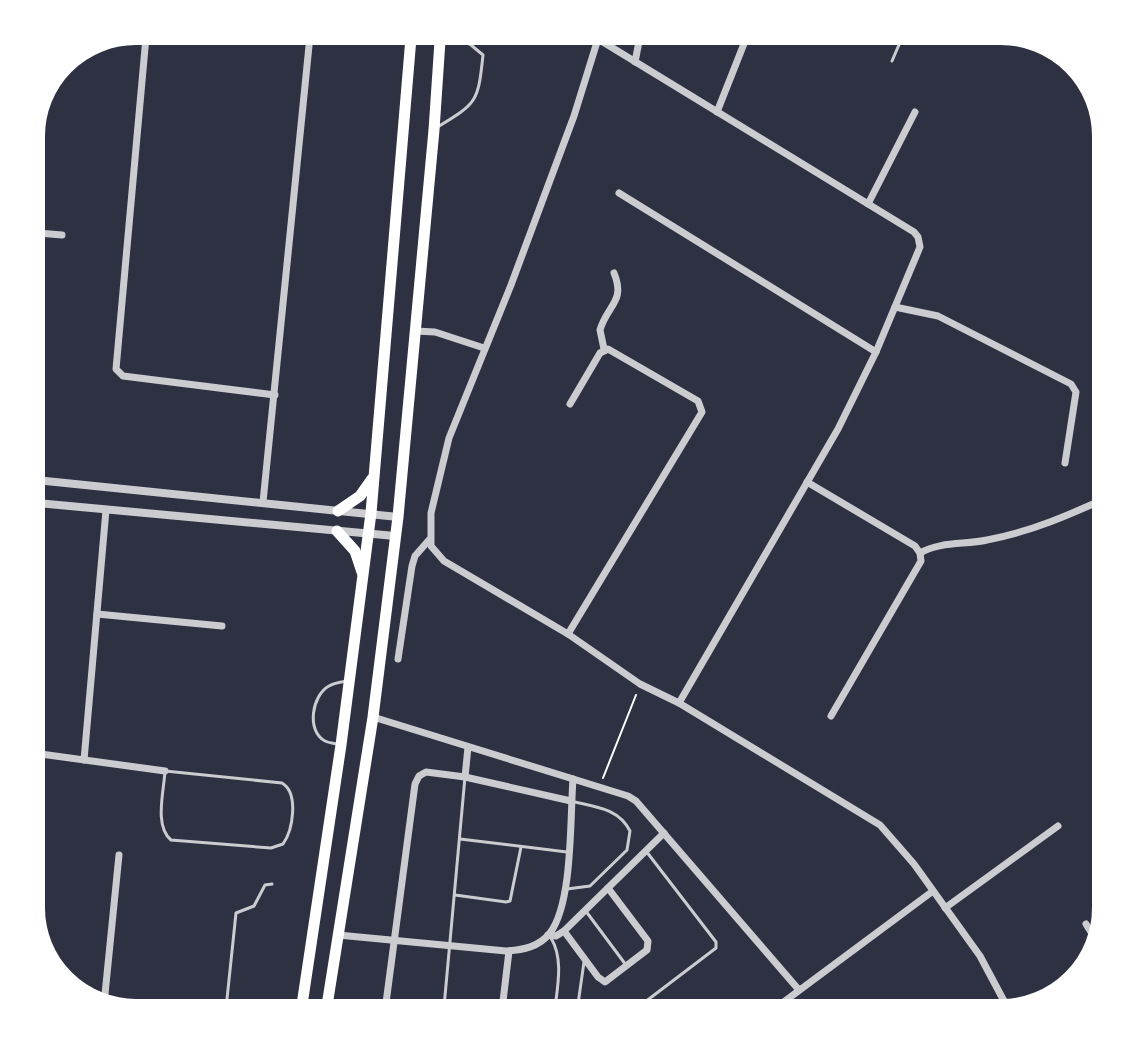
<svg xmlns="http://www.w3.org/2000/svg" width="1137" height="1044" font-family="'Work Sans',sans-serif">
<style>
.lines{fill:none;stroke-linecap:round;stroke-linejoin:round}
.path{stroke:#fff;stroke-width:2}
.service{stroke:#caccd0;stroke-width:3}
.minor{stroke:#caccd0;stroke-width:7}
.tertiary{stroke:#caccd0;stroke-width:8}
.primary{stroke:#fff;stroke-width:11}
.rim{fill:none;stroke:#fff;stroke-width:10}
</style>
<rect width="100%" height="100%" fill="#2d3142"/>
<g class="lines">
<path class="path" d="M603 778 636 695"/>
<g class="service">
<path d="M892 61 907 26"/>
<path d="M436 128C477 103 478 103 483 55L471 45 444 32"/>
<path d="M337 744C333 743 329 743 325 741 306 731 312 695 329 686 334 683 342 682 348 681"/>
<path d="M165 771 282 783C299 793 293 830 283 844L271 848 171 840C154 826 164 791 165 771Z"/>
<path d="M460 839 567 852"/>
<path d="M567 889 590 886 627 850 630 831C619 809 597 807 575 802"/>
<path d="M455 895 506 902 510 901 521 847"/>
<path d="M585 910 626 965"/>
<path d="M551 938C565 961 556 992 554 1018"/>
<path d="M225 1018 236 913 254 906 265 885 272 884"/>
<path d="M443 1018 465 777"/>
<path d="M576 1018 584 962"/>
<path d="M624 1018 716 948V942L646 851"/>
</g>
<g class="minor">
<path d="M147 26 116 369 123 376 275 395"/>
<path d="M602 26 574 116 511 285 449 438 431 513V546L444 561 568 634 640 684 679 703 880 825 914 864 980 956 1012 1016"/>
<path d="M598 39 914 232 918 237 920 247 876 352 838 429 679 703"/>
<path d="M635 62 642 26"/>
<path d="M717 112 751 26"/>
<path d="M619 193 876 352"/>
<path d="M868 204 915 112"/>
<path d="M26 232 62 235"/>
<path d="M895 307 938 316 1071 384 1076 392 1065 463"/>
<path d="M415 331 435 332 484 348"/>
<path d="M604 349 600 330C607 305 626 302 614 273"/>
<path d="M807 482 915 546 920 553 921 561 831 716"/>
<path d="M263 502 311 26"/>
<path d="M920 553C941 541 965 545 987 540 1031 532 1071 514 1111 496"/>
<path d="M97 614 222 626"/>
<path d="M568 634 702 412 698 401 608 349 600 353 570 404"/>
<path d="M398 659 412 566 415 556 429 540"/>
<path d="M373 717 628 796 636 801 799 990"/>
<path d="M26 752 165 771"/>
<path d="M84 760 106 510"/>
<path d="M465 777 468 747"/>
<path d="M945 908 1058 826"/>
<path d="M1086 924 1097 942"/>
<path d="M564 931 598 977 605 982 647 950 648 941 608 888"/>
<path d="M338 935 506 951C523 950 539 947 550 933 573 903 570 817 573 779"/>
<path d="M548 935 556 936 564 931 664 833"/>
<path d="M104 1004 119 855"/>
<path d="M384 1018 415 784 419 776 426 772 465 777 571 801"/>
<path d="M501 1018 509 951"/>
<path d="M762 1018 933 891"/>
</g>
<g class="tertiary">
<path d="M26 479 398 517"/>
<path d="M26 502 395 536"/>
</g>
<g class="primary">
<path d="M338 511 360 496 372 479"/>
<path d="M337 531 355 551 362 572"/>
<path d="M300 1018 341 745 371 513 412 26"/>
<path d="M325 1018 373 717 398 517 434 130 441 26"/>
</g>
</g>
<path d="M0 0H1137V1044H0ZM136 40H1001A96 96 0 0 1 1097 136V908A96 96 0 0 1 1001 1004H136A96 96 0 0 1 40 908V136A96 96 0 0 1 136 40Z" fill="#fff" fill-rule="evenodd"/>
<path class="rim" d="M136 40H1001A96 96 0 0 1 1097 136V908A96 96 0 0 1 1001 1004H136A96 96 0 0 1 40 908V136A96 96 0 0 1 136 40Z"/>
</svg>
